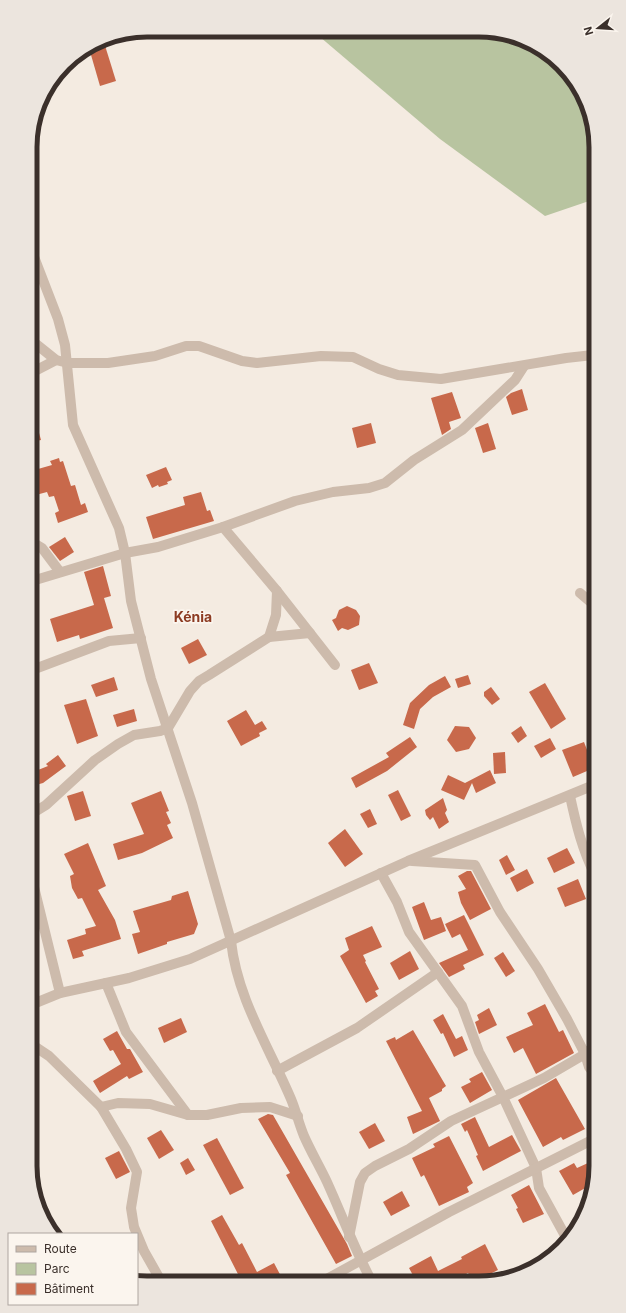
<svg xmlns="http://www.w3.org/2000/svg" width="626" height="1313" font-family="Inter,sans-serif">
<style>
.green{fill:#b8c4a0}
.building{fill:#c8694b}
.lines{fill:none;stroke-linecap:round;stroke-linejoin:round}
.minor{stroke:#cdbbac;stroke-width:10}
.labels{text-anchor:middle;stroke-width:3.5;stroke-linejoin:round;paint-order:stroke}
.neighbourhood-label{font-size:14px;font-weight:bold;fill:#8c3b22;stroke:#fbf5ee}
.rim{fill:none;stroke:#3b302b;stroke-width:5}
</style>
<rect width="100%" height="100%" fill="#f4ebe1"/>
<path class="green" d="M313 31 501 32 556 59 592 117V200L545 216 440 139Z"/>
<g class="building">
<path d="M103 39 116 81 100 86 89 48Z"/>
<path d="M522 389 528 410 512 415 506 397 511 393Z"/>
<path d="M452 392 461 418 449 422 451 429 442 435 431 398Z"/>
<path d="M31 415H34L41 440 31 442Z"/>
<path d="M371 423 376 443 357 448 352 428Z"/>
<path d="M488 423 496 449 483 453 475 428Z"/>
<path d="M59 458 60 462 63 461 71 486 75 485 81 505 85 503 88 512 58 523 55 513 59 511 54 496 49 497 47 492 32 496 31 471 52 465 50 461Z"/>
<path d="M166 467 172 480 167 482 168 484 159 487 158 485 152 488 146 475Z"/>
<path d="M201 492 207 511 210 510 214 521 153 539 146 517 185 505 183 497Z"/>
<path d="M65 537 74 552 60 561 49 547Z"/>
<path d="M103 566 111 596 104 598 113 628 80 639 79 635 57 642 50 619 94 605 84 572Z"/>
<path d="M347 606 356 610 360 616 359 625 348 630 342 628 338 631 332 620 336 618 339 610Z"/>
<path d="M198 639 207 655 189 664 181 648Z"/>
<path d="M369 663 378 683 359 690 351 670Z"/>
<path d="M468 675 471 684 458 688 455 679Z"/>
<path d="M445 676 451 687 433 697 420 709 414 729 403 725 410 703 429 685Z"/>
<path d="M114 677 118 690 96 697 91 685Z"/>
<path d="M545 683 566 719 551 729 529 692Z"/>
<path d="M491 687 500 699 492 705 484 696V692Z"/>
<path d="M86 699 98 736 77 744 64 705Z"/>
<path d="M134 709 137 721 117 727 113 715Z"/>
<path d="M246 710 255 725 262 721 267 729 259 733 260 736 241 746 227 721Z"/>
<path d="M455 726 469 727 476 738 469 749 456 752 447 740Z"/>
<path d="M521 726 527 736 518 743 511 733Z"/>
<path d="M410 737 417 747 387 771 356 788 351 778 389 757 386 753Z"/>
<path d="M550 738 556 749 541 758 534 746Z"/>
<path d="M584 742 594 768 573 777 562 750Z"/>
<path d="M505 752 506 773 494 774 493 753Z"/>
<path d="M58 755 66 766 43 783 36 785 33 772 48 766 46 764Z"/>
<path d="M490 770 496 783 476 793 472 783 464 800 441 790 448 775 465 783Z"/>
<path d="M398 790 411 816 401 821 388 795Z"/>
<path d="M83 791 91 816 75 821 67 796Z"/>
<path d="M161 791 169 811 166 812 171 823 167 825 173 838 142 853 118 860 113 844 144 834 131 803Z"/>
<path d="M443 798 447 810 445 813 449 822 439 829 433 817 430 820 426 815 425 810Z"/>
<path d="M370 809 377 824 368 828 360 814Z"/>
<path d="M345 829 363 854 345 867 328 843Z"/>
<path d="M88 843 106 886 98 890 115 920 121 939 82 951 84 956 73 959 67 940 86 934 85 929 96 926 82 898 78 899 72 888 70 876 74 874 64 854Z"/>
<path d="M567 848 575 863 554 873 547 858Z"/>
<path d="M507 855 515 870 506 875 499 860Z"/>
<path d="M527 869 534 883 517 892 510 878Z"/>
<path d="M467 871H471L491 909 470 920 461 903 458 892 466 889 458 876Z"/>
<path d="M578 879 586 899 565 907 557 888Z"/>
<path d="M188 891 198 924 194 934 167 942V944L138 954 132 934 140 932 133 911 171 900 172 896Z"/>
<path d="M424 902 431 920 441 917 446 931 424 940 412 907Z"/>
<path d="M464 915 484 955 463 965 465 969 449 977 439 963 468 950 460 934 452 938 445 924Z"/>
<path d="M372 926 382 947 363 955 366 961 365 962 379 989 375 991 378 996 366 1003 340 956 349 950 345 938Z"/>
<path d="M410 951 419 969 399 980 390 963Z"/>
<path d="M503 952 515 971 506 977 494 958Z"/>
<path d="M545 1004 559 1032 563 1030 574 1053 536 1074 523 1048 514 1053 506 1037 533 1025 527 1013Z"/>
<path d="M489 1008 497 1025 479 1034 475 1022 479 1020 477 1015Z"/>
<path d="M443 1014 456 1039 462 1036 468 1050 454 1057 443 1033 441 1034 433 1020Z"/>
<path d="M181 1018 187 1032 164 1043 158 1028Z"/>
<path d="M413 1030 446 1086 442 1089V1091L429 1098 440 1121 413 1134 407 1117 422 1111 386 1041 395 1037 396 1040Z"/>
<path d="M117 1031 127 1049H130L143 1072 129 1079 127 1076 100 1093 93 1081 121 1064 113 1050 110 1051 103 1039Z"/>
<path d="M482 1072 492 1090 470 1103 461 1087 471 1082 469 1079Z"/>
<path d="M556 1078 585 1129 563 1140 561 1137 543 1147 518 1100Z"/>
<path d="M268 1114 273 1115 347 1244 352 1256 336 1264 286 1175 290 1173 258 1119Z"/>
<path d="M475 1117 489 1147 512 1135 521 1151 483 1171 476 1156 478 1155 467 1130 465 1132 461 1124Z"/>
<path d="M375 1123 385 1141 369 1149 359 1132Z"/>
<path d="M161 1130 174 1150 159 1159 147 1138Z"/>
<path d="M449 1136 473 1183 467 1187 469 1192 439 1206 424 1175 421 1177 412 1158 435 1147 433 1144Z"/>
<path d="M217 1138 244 1188 230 1195 203 1145Z"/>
<path d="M119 1151 130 1172 116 1179 105 1158Z"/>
<path d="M188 1158 195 1170 186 1175 180 1163Z"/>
<path d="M574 1163 577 1168 588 1163 590 1166 596 1164V1174L594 1180 586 1184 587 1187 573 1195 559 1171Z"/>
<path d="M529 1185 544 1214 523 1223 516 1209 518 1208 511 1195Z"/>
<path d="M402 1191 410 1206 391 1216 383 1202Z"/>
<path d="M222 1215 239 1245 242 1243 257 1272 274 1263 283 1280H241L211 1221Z"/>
<path d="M485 1244 498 1270 480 1279H472L468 1273 456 1279H415L409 1268 431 1256 438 1271 462 1259 461 1257Z"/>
</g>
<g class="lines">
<g class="minor">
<path d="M31 249 58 319 65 345 73 425 119 528 125 553 131 601 151 679 192 803 231 941C237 998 269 1047 291 1099 296 1111 299 1124 304 1136 311 1152 320 1167 327 1182 342 1215 354 1248 371 1280"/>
<path d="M31 340 56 360 68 363H108L155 356 186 346H199L242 361 257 363 321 356 353 357 379 369 398 375 441 379 566 358 593 355"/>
<path d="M31 373 56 360"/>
<path d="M223 527 295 501 333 492 369 488 385 483 414 460 462 430 515 380 524 366"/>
<path d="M32 542 42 548 60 572"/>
<path d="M32 581 125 553 158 547 223 527 277 591 335 665"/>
<path d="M580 593 594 605"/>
<path d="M269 637 276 615 277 591"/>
<path d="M32 670 109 641 141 638"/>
<path d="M570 796C576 824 582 849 595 875"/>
<path d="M33 813 46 805 95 760 118 744 134 735 160 731 168 728 190 691 199 681 209 675 269 637 310 633"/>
<path d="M412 861 475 865 500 912 538 969 567 1019 585 1054 595 1046"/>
<path d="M381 873 397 902 409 932 462 1006 479 1052 503 1097 536 1168 539 1188 568 1241"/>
<path d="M33 883 60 993"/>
<path d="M106 983 126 1032 188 1115"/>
<path d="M33 1004 60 993 129 978 190 959 408 861 594 785"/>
<path d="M34 1046 49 1056 101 1107 126 1149 137 1172 131 1208 134 1227 144 1251 161 1281"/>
<path d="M277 1071 357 1028 438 972"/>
<path d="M101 1107 118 1103 150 1104 188 1115H207L241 1108 270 1107 298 1116"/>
<path d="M349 1237 360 1182 365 1173 375 1166 409 1149 451 1121 544 1078 585 1054 589 1067 595 1075"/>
<path d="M519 1275 548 1259"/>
<path d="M325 1280 449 1212 596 1138"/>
</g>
</g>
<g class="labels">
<g class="neighbourhood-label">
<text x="193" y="622">Kénia</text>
</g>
</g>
<path d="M0 0H626V1313H0ZM147 37H479A110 110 0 0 1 589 147V1166A110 110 0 0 1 479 1276H147A110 110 0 0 1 37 1166V147A110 110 0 0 1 147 37Z" fill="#ece5de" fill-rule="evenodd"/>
<path class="rim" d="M147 37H479A110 110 0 0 1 589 147V1166A110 110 0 0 1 479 1276H147A110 110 0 0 1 37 1166V147A110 110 0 0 1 147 37Z"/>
<rect x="8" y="1233" width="130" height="72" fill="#fbf5ee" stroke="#aea6a0"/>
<rect x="16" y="1246" width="20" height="6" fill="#cdbbac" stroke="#aea6a0"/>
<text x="44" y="1253" font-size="12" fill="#3b302b">Route</text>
<rect x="16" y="1263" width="20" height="12" fill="#b8c4a0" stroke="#aea6a0"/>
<text x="44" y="1273" font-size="12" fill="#3b302b">Parc</text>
<rect x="16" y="1283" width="20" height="12" fill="#c8694b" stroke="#aea6a0"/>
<text x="44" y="1293" font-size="12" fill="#3b302b">Bâtiment</text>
<g transform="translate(598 28) rotate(253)" stroke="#fbf5ee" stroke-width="3" paint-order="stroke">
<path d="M0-3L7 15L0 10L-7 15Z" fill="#3b302b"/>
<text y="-6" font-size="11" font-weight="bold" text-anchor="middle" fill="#3b302b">N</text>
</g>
</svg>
